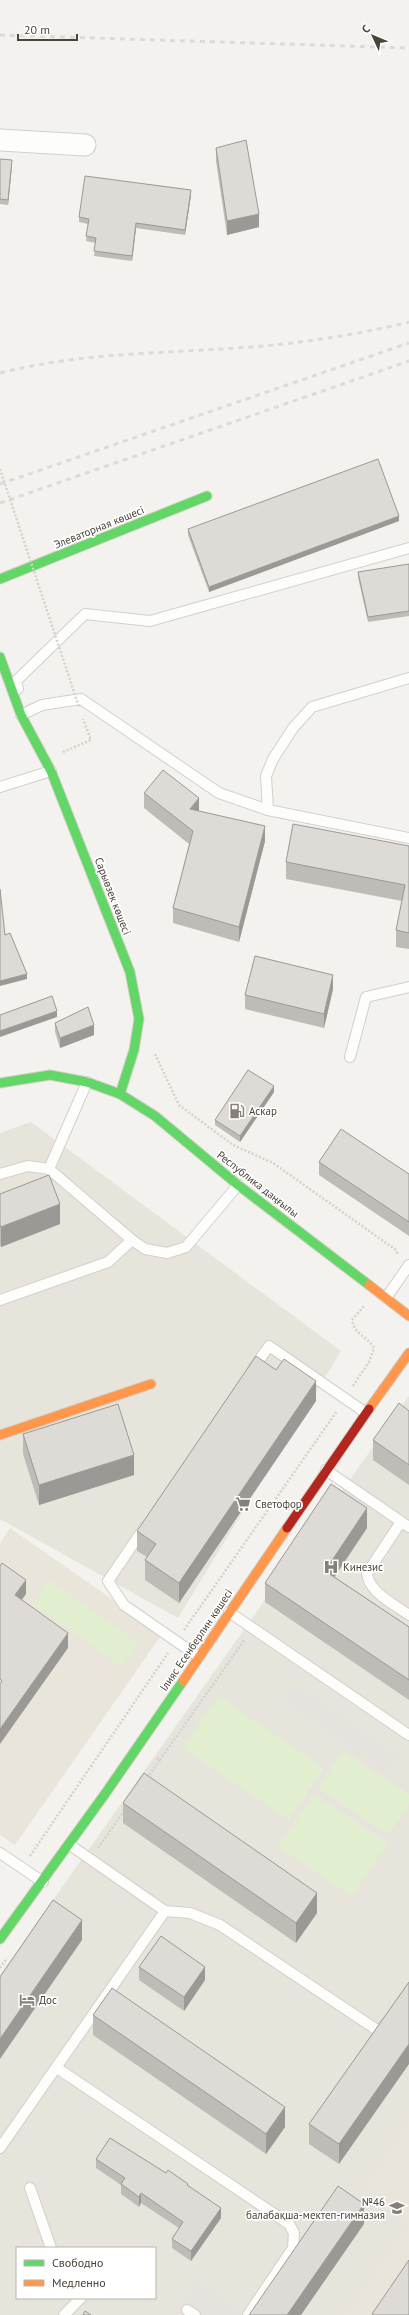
<svg xmlns="http://www.w3.org/2000/svg" width="409" height="2315" font-family="'PT Sans',sans-serif">
<style>
.residential{fill:#e7e4dc;fill-rule:evenodd}
.education{fill:#eae5da}
.green{fill:#e1eecf}
.parking{fill:#e6e3df}
.lines{fill:none;stroke-linecap:round;stroke-linejoin:round}
.lane-casing{stroke:#d2d0cb;stroke-width:12}
.street-casing{stroke:#d2d0cb;stroke-width:23}
.fast-casing{stroke:#d3cfc5;stroke-width:11}
.slow-casing{stroke:#d3cfc5;stroke-width:11}
.jam-casing{stroke:#d3cfc5;stroke-width:11}
.path{stroke:#d3d2cc;stroke-width:2.5;stroke-dasharray:2 2;stroke-linecap:butt}
.lane{stroke:#fdfdfc;stroke-width:10}
.street{stroke:#fdfdfc;stroke-width:21}
.fast{stroke:#63d668;stroke-width:9}
.slow{stroke:#ff974d;stroke-width:9}
.jam{stroke:#b3261e;stroke-width:9}
.rail{stroke:#dbdbda;stroke-width:3;stroke-dasharray:5 5;stroke-linecap:butt}
.path-bridge{stroke:#d3d2cc;stroke-width:2.5;stroke-dasharray:2 2;stroke-linecap:butt}
.wall{fill:#bfbcb8}
.shaded-wall{fill:#9b9996}
.building{fill:#dedbd6;stroke:#9b9996}
.labels{text-anchor:middle;stroke-width:3.5;stroke-linejoin:round;paint-order:stroke}
.street-label{font-size:11px;fill:#4b4439;stroke:#fff}
.poi-label{font-size:11px;fill:#4b4439;stroke:#fff;text-anchor:start}
</style>
<rect width="100%" height="100%" fill="#f4f2ee"/>
<g class="residential">
<path d="M31 1122 341 1351 178 1618 0 1519V1133Z"/>
<path d="M409 1396V2315H0V1975ZM17 2248H155V2298H17Z"/>
</g>
<g class="education">
<path d="M10 1528 162 1634 15 1845 0 1835V1543Z"/>
<path d="M409 2121V2315H346L407 2223 361 2192Z"/>
</g>
<g class="green">
<path d="M50 1580 139 1643 122 1667 33 1604Z"/>
<path d="M218 1696 324 1768 289 1820 183 1748Z"/>
<path d="M343 1751 409 1794V1804L389 1835 318 1788Z"/>
<path d="M314 1794 388 1843 352 1896 278 1847Z"/>
</g>
<g class="parking">
<path d="M294 1683 401 1756 388 1774 282 1701Z"/>
<path d="M197 2280 242 2311 240 2315H174Z"/>
</g>
<g class="lines">
<g class="lane-casing">
<g id="lane">
<path d="M18 689 16 681 85 614 150 621 409 548"/>
<path d="M21 713V715L42 705 81 699 219 793 268 810 409 838"/>
<path d="M0 787 51 771"/>
<path d="M268 810 266 776 273 759 293 728 312 707 409 678"/>
<path d="M350 1057 366 997 409 987"/>
<path d="M49 1169 132 1240"/>
<path d="M0 1174 28 1166 49 1169 87 1082"/>
<path d="M386 1298 409 1265"/>
<path d="M0 1300 108 1262 132 1240 145 1249 167 1253 186 1247 238 1185"/>
<path d="M253 1369 269 1346 366 1413"/>
<path d="M326 1470 409 1527"/>
<path d="M401 1522 367 1573C369 1593 394 1604 409 1615"/>
<path d="M144 1528 108 1581 124 1605 199 1657"/>
<path d="M229 1612 409 1735"/>
<path d="M70 1845 165 1911 190 1913 220 1925 380 2032 384 2025"/>
<path d="M0 1853 43 1882"/>
<path d="M57 2068 289 2224 294 2233 293 2248 248 2315"/>
<path d="M0 2148 165 1911"/>
<path d="M30 2188 51 2248"/>
<path d="M187 2310 195 2315"/>
<path d="M64 2315 81 2298"/>
</g>
</g>
<g class="street-casing">
<path id="street" d="M0 140 85 145"/>
</g>
<g class="fast-casing">
<g id="fast">
<path d="M0 579 207 496"/>
<path d="M0 657 21 715 51 771 130 972 139 1019 134 1050 120 1094"/>
<path d="M0 1083 50 1075 87 1082 120 1094 155 1116 238 1185 369 1285"/>
<path d="M0 1939 105 1794 183 1681"/>
</g>
</g>
<g class="slow-casing">
<g id="slow">
<path d="M369 1285 409 1316"/>
<path d="M369 1409 409 1353"/>
<path d="M0 1435 151 1384"/>
<path d="M183 1681 287 1528"/>
</g>
</g>
<g class="jam-casing">
<path id="jam" d="M287 1528 369 1409"/>
</g>
<g class="path">
<path d="M63 752 91 740 83 719"/>
<path d="M155 1054 179 1105 233 1145 273 1163 396 1250 398 1255"/>
<path d="M353 1386 369 1362 374 1348C368 1337 354 1334 352 1320L364 1306"/>
<path d="M184 1630 337 1411"/>
<path d="M160 1760 245 1639"/>
<path d="M147 1778 160 1760 156 1757"/>
<path d="M98 1848 124 1811"/>
<path d="M30 1856 168 1653"/>
<path d="M0 1968 7 1958"/>
</g>
<use href="#lane" class="lane"/>
<use href="#street" class="street"/>
<use href="#fast" class="fast"/>
<use href="#slow" class="slow"/>
<use href="#jam" class="jam"/>
<g class="rail">
<path d="M0 35 409 48"/>
<path d="M0 373C90 350 183 354 274 345 320 340 365 333 409 322"/>
<path d="M0 484 409 343"/>
<path d="M0 503 409 361"/>
</g>
<path class="path-bridge" d="M0 469 79 707"/>
</g>
<g class="wall">
<path d="M216 148 259 227 227 235 216 161Z"/>
<path d="M0 159 12 165 8 205 0 204Z"/>
<path d="M191 195 185 235 136 228 132 261 94 256 96 243 86 241 88 224 79 222V217Z"/>
<path d="M399 521 209 592 188 535V529Z"/>
<path d="M409 564V616L368 622 358 577V572Z"/>
<path d="M144 793 199 811 265 841 239 942 173 923V908L189 844 144 808Z"/>
<path d="M409 846V949L396 947V930L402 901 286 879V862Z"/>
<path d="M333 989 324 1028 245 1009V995Z"/>
<path d="M55 1023 94 1035 60 1048 55 1032Z"/>
<path d="M274 1092 240 1142 215 1125V1120Z"/>
<path d="M319 1162 409 1174V1236L319 1175Z"/>
<path d="M0 1194 60 1224 1 1247 0 1245Z"/>
<path d="M316 1401 179 1603 145 1580V1560L147 1557 137 1551V1531Z"/>
<path d="M409 1411V1485L373 1460V1440Z"/>
<path d="M23 1434 134 1475 39 1505 23 1454Z"/>
<path d="M367 1528 335 1577 409 1627V1700L265 1602V1583Z"/>
<path d="M123 1803 317 1913 296 1943 123 1823Z"/>
<path d="M139 1967 205 1980 184 2011 139 1980Z"/>
<path d="M409 1982 339 2164 309 2144V2124Z"/>
<path d="M93 2015 285 2127 266 2154 93 2035Z"/>
<path d="M96 2159 166 2173 221 2218 191 2261 172 2248V2239L179 2228 141 2203 139 2207 121 2194V2185L96 2168Z"/>
</g>
<g class="shaded-wall">
<path d="M12 160V165L8 205V200Z"/>
<path d="M191 190V195L185 235V230Z"/>
<path d="M259 214V227L227 235V221Z"/>
<path d="M136 223V228L132 261V256Z"/>
<path d="M399 516V521L209 592V587Z"/>
<path d="M199 798V813L190 809Z"/>
<path d="M265 826V841L239 942V927Z"/>
<path d="M27 974V979L0 986V981Z"/>
<path d="M333 975V989L324 1028V1014Z"/>
<path d="M57 1011V1017L0 1037V1031Z"/>
<path d="M94 1025V1035L60 1048V1038Z"/>
<path d="M274 1086V1092L240 1142V1136Z"/>
<path d="M60 1204V1224L1 1247V1227Z"/>
<path d="M316 1381V1401L179 1603V1583Z"/>
<path d="M134 1455V1475L39 1505V1485Z"/>
<path d="M367 1508V1528L325 1590V1571Z"/>
<path d="M26 1580V1594L15 1610V1595Z"/>
<path d="M68 1633V1648L0 1744V1729Z"/>
<path d="M317 1893V1913L296 1943V1923Z"/>
<path d="M82 1920V1940L0 2059V2039Z"/>
<path d="M205 1967V1980L184 2011V1997Z"/>
<path d="M409 2044V2064L339 2164V2144Z"/>
<path d="M285 2107V2127L266 2154V2134Z"/>
<path d="M141 2193V2203L139 2207V2197Z"/>
<path d="M364 2204V2224L301 2315H287Z"/>
<path d="M221 2208V2218L191 2261V2251Z"/>
</g>
<g class="building">
<path d="M246 140 259 214 227 221 216 148Z"/>
<path d="M0 159 12 160 8 200 0 199Z"/>
<path d="M85 176 191 190 185 230 136 223 132 256 94 251 96 238 86 236 89 219 79 217Z"/>
<path d="M378 459 399 516 209 587 188 529Z"/>
<path d="M409 564V611L368 617 358 572Z"/>
<path d="M163 770 199 798 190 809 265 826 239 927 173 908 193 831 144 793Z"/>
<path d="M293 824 409 846V933L396 930 405 885 286 862Z"/>
<path d="M0 889 5 935 10 933 27 974 0 981Z"/>
<path d="M255 956 333 975 324 1014 245 995Z"/>
<path d="M52 996 57 1011 0 1031V1015Z"/>
<path d="M88 1007 94 1025 60 1038 55 1023Z"/>
<path d="M248 1070 274 1086 240 1136 215 1120Z"/>
<path d="M341 1129 409 1174V1222L319 1162Z"/>
<path d="M49 1175 60 1204 1 1227 0 1225V1194Z"/>
<path d="M256 1356 276 1370 284 1359 316 1381 179 1583 145 1560 156 1544 137 1531Z"/>
<path d="M399 1403 409 1411V1465L373 1440Z"/>
<path d="M118 1404 134 1455 39 1485 23 1434Z"/>
<path d="M331 1484 367 1508 325 1571 409 1627V1680L265 1583Z"/>
<path d="M2 1563 26 1580 15 1595 68 1633 0 1729V1684L2 1681 0 1679V1566Z"/>
<path d="M144 1773 317 1893 296 1923 123 1803Z"/>
<path d="M53 1900 82 1920 0 2039V1977Z"/>
<path d="M161 1936 205 1967 184 1997 139 1967Z"/>
<path d="M409 1982V2044L339 2144 309 2124Z"/>
<path d="M112 1988 285 2107 266 2134 93 2015Z"/>
<path d="M110 2138 166 2173 168 2170 188 2184 187 2185 221 2208 191 2251 172 2239 183 2222 141 2193 139 2197 121 2184 125 2178 96 2159Z"/>
<path d="M338 2186 364 2204 287 2315H249Z"/>
<path d="M409 2260V2315H374L372 2314Z"/>
<path d="M85 2311 91 2315H83Z"/>
</g>
<defs>
<g id="fuel-bare" transform="scale(1.2)"><path d="M-5.5-6h7V0h2V4h1.3V-2.5L3-4.5l.8-.8L6-3V5H2.5V1h-1V6h-7ZM-4.2-4.7v3.2H.2V-4.7Z" fill="#868178" stroke="#fff" stroke-width="2.5" paint-order="stroke"/></g>
<g id="supermarket-bare" transform="scale(1.2)"><path d="M-6-5.5h2.5l.6 2H6L4.5 2H-2.5L-4.4-4H-6ZM-1.5 3.2a1.3 1.3 0 1 0 .1 0ZM3 3.2a1.3 1.3 0 1 0 .1 0Z" fill="#868178" stroke="#fff" stroke-width="2.5" paint-order="stroke"/></g>
<g id="hospital-bare" transform="scale(1.2)"><path d="M-5-5h3v3.5h4V-5h3V5h-3V1.5h-4V5h-3Z" fill="#868178" stroke="#fff" stroke-width="2.5" paint-order="stroke"/></g>
<g id="hotel-bare" transform="scale(1.2)"><path d="M-6-4.5h1.5V1H6V5H4.5V3h-9V5H-6ZM-4 0a1.8 1.8 0 1 1 3.6 0ZM.5 0V-2.5h3Q6-2.5 6 0Z" fill="#868178" stroke="#fff" stroke-width="2.5" paint-order="stroke"/></g>
<g id="school-bare" transform="scale(1.2)"><path d="M0-5L7-2L0 1L-7-2ZM-4 1L0 2.5L4 1V4Q0 6-4 4Z" fill="#868178" stroke="#fff" stroke-width="2.5" paint-order="stroke"/></g>
</defs>
<g fill-rule="evenodd">
<use href="#fuel-bare" x="237" y="1111"/>
<use href="#supermarket-bare" x="243" y="1504"/>
<use href="#hospital-bare" x="331" y="1567"/>
<use href="#hotel-bare" x="27" y="2000"/>
<use href="#school-bare" x="397" y="2208"/>
</g>
<g class="labels">
<g class="street-label">
<text transform="translate(99 527) rotate(-22)" y="4">Элеваторная көшесі</text>
<text transform="translate(113 896) rotate(69)" y="4">Сарыөзек көшесі</text>
<text transform="translate(258 1184) rotate(38)" y="4">Республика даңғылы</text>
<text transform="translate(196 1640) rotate(-56)" y="4">Ілияс Есенберлин көшесі</text>
</g>
<g class="poi-label">
<text x="249" y="1115">Аскар</text>
<text x="255" y="1508">Светофор</text>
<text x="343" y="1571">Кинезис</text>
<text x="39" y="2004">Дос</text>
<text x="385" y="2206" text-anchor="end">№46<tspan x="385" dy="13">балабақша-мектеп-гимназия</tspan></text>
</g>
</g>
<rect x="16" y="2247" width="140" height="52" fill="#ffffff" stroke="#b7b4b0"/>
<rect x="24" y="2260" width="20" height="6" fill="#63d668" stroke="#b7b4b0"/>
<text x="52" y="2267" font-size="12" fill="#4b4439">Свободно</text>
<rect x="24" y="2280" width="20" height="6" fill="#ff974d" stroke="#b7b4b0"/>
<text x="52" y="2287" font-size="12" fill="#4b4439">Медленно</text>
<g transform="translate(373 36) rotate(314)" stroke="#ffffff" stroke-width="3" paint-order="stroke">
<path d="M0-3L7 15L0 10L-7 15Z" fill="#4b4439"/>
<text y="-6" font-size="11" font-weight="bold" text-anchor="middle" fill="#4b4439">С</text>
</g>
<path d="M18 34v6h59v-6" fill="none" stroke="#4b4439" stroke-width="2"/>
<text x="24" y="34" font-size="12" fill="#4b4439" stroke="#ffffff" stroke-width="3" paint-order="stroke">20 m</text>
</svg>
